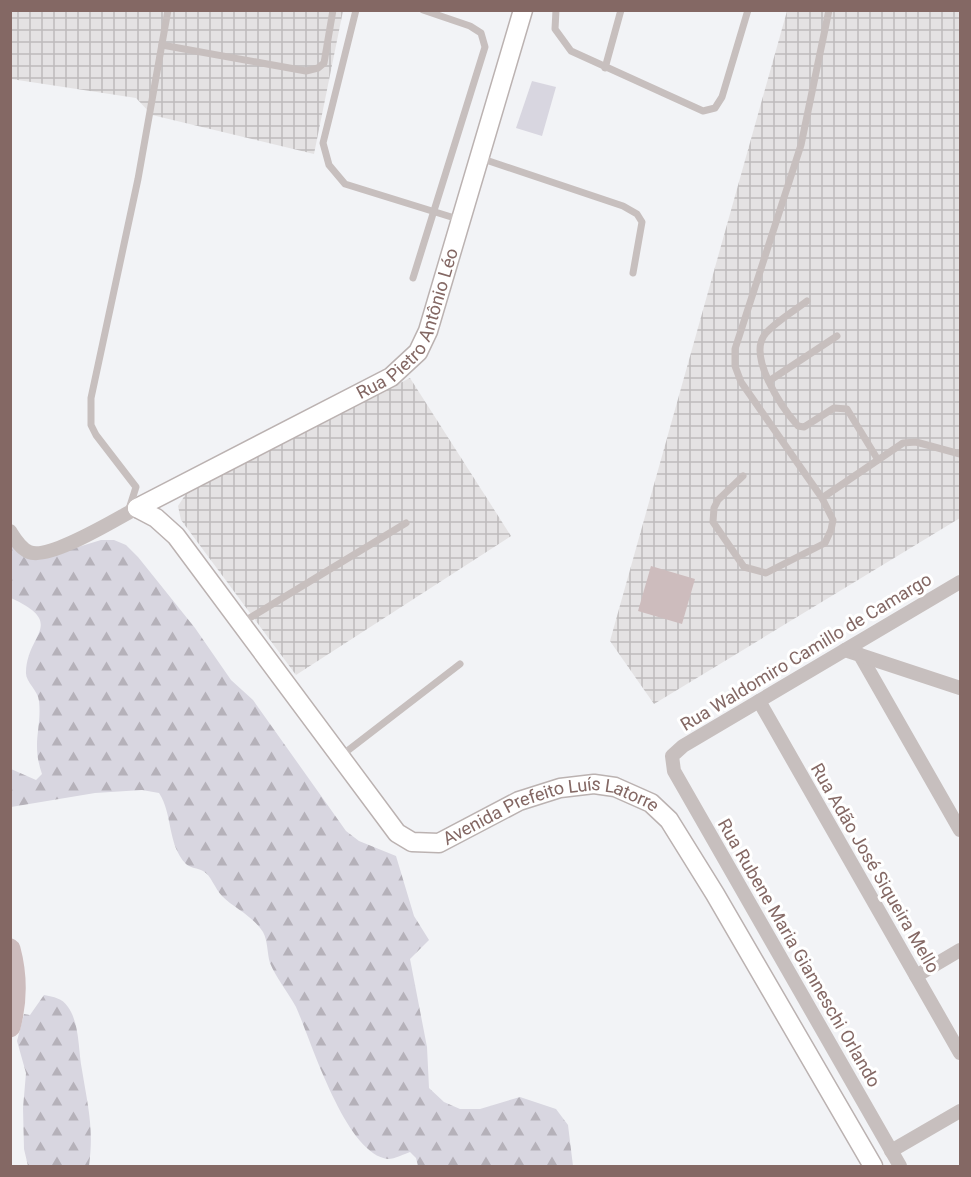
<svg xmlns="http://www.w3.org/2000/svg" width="971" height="1177" font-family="Roboto,sans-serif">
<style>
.industrial{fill:url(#industrial-grid)}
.green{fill:#d8d6e0}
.forest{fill:url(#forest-firs)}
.water{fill:#cdbcbd}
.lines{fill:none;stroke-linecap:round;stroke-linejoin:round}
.river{stroke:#cdbcbd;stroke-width:21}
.secondary-casing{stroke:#bbb2b1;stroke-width:21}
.lane{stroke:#c7bfbe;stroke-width:7}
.street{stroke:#c7bfbe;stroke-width:14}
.secondary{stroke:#fff;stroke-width:18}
.labels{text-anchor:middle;stroke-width:6;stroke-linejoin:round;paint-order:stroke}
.street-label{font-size:18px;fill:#846864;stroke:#fff}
</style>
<defs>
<pattern id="industrial-grid" width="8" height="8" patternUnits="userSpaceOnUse" patternTransform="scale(1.5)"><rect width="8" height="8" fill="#e4e2e3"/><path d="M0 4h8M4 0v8" fill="none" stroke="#bebbbc"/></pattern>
<pattern id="forest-firs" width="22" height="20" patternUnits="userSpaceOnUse" patternTransform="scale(1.5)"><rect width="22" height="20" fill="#d8d6e0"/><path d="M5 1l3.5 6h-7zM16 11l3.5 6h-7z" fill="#b5b1b9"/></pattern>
</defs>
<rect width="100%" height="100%" fill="#f2f3f6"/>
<g class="industrial">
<path d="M11 11H343L314 154 152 115 136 98 11 79Z"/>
<path d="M787 11H960V518L654 704 610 641Z"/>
<path d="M410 378 511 536 296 675 181 520 178 506 189 489Z"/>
</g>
<path class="green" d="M532 81 556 87 542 136 516 128Z"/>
<g class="forest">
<path d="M101 540H114L126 545 138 557 195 628 231 680 253 700 346 831 359 841 396 856 414 916 429 940 410 959 427 1047 429 1088 444 1102 460 1109H480L520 1097 556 1109 568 1125 573 1166H418L416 1158 410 1152C404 1154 395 1159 388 1159 345 1154 311 1040 296 1007 288 992 276 978 270 963 267 953 268 941 263 932 252 915 235 909 222 896 215 889 211 875 203 871 198 868 190 868 186 864 167 844 173 814 159 793L142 790 95 793 11 807V769L36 780 42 774C31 742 42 729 39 701 38 690 25 682 26 672 27 633 67 624 11 598V544L39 559Z"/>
<path d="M44 995C54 997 62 998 68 1007 80 1024 78 1050 82 1070 88 1107 94 1128 89 1166H28L24 1149 23 1108 26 1073 17 1041 24 1014 30 1015Z"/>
</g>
<path class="water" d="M651 566 695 579 682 624 638 611Z"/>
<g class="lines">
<path class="river" d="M10 949C17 975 17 1001 10 1027"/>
<g class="secondary-casing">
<g id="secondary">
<path id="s1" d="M137 508 156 518 176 536 397 833 412 842 439 843 519 801 560 788 594 784 615 787 651 803 669 820 715 894 873 1166"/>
<path id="s2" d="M137 508 391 377 418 352 428 331 523 10"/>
</g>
</g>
<g class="lane">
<path d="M356 10 323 143 329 165 345 184 461 220"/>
<path d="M556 10 555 29 571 51 703 111 715 108 722 97 748 10"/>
<path d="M162 45 306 71 318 68 324 63 333 10"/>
<path d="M605 68 621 10"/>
<path d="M480 158 623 206 637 214 642 222 633 273"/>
<path d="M413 278 485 47 481 33 470 26 423 10"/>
<path d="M807 301C794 311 777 321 766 333 746 355 782 408 798 426L804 427 834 408 847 409 878 460"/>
<path d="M769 381 837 336"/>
<path d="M743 476 718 500 714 508 713 522 744 567 766 573 825 543 831 530 833 520 822 498 741 382 735 366V349L801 145 829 10"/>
<path d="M822 498 903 443 916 442 960 454"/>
<path d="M129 509 136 487 96 435 91 425V398L138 179 168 10"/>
<path d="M243 622 406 523"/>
<path d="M342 755 460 664"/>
</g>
<g class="street">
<path d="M10 531C15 539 20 548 29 552 49 561 116 519 137 508"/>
<path d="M845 650 860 655 960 830"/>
<path d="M860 655 960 688"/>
<path d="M759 701 960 1053"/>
<path d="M916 976 960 950"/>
<path d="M891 1151 960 1111"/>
<path d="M900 1166 674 771 672 756 683 746 960 582"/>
</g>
<use href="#secondary" class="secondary"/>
</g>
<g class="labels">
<g class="street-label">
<text dy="6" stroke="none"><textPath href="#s2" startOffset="340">Rua Pietro Antônio Léo</textPath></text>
<text transform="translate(806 652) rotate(-31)" y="6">Rua Waldomiro Camillo de Camargo</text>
<text dy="6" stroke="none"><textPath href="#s1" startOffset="584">Avenida Prefeito Luís Latorre</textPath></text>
<text transform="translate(875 868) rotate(60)" y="6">Rua Adão José Siqueira Mello</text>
<text transform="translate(799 953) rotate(60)" y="6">Rua Rubene Maria Gianneschi Orlando</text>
</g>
</g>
<rect width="971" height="1177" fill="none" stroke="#846864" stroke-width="24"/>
</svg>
